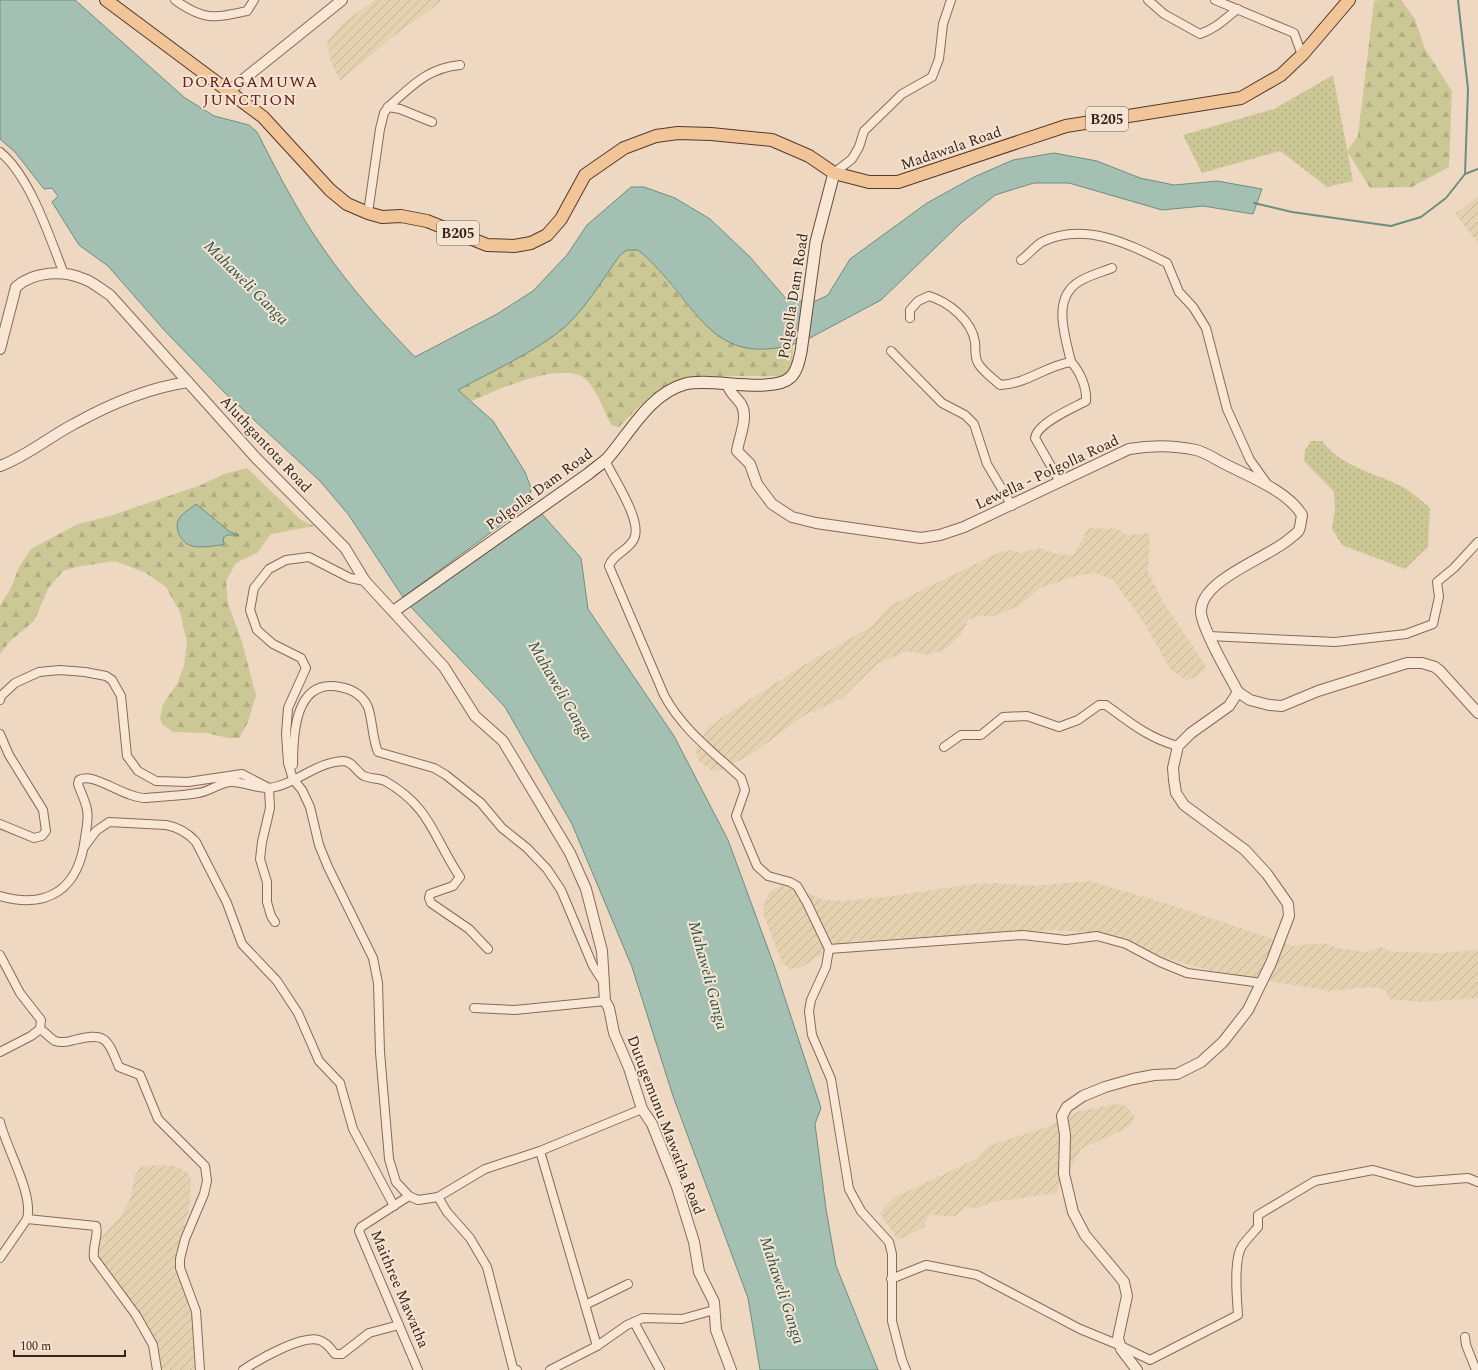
<svg xmlns="http://www.w3.org/2000/svg" width="1478" height="1370" font-family="Spectral,serif">
<style>
.farmland{fill:url(#farmland-furrows)}
.grass{fill:url(#grass-dots)}
.forest{fill:url(#forest-firs);fill-rule:evenodd}
.water{fill:#a4c0b3;stroke:#6b8e7f}
.lines{fill:none;stroke-linecap:round;stroke-linejoin:round}
.stream{stroke:#6b8e7f;stroke-width:2}
.minor-casing{stroke:#886959;stroke-width:10}
.tertiary-casing{stroke:#886959;stroke-width:12}
.secondary-casing{stroke:#694a3c;stroke-width:13}
.primary-casing{stroke:#55382d;stroke-width:14}
.minor{stroke:#f9e7d5;stroke-width:8}
.tertiary{stroke:#f9e7d5;stroke-width:10}
.secondary{stroke:#f9e7d5;stroke-width:11}
.primary{stroke:#f2c599;stroke-width:12}
.labels{text-anchor:middle;stroke-width:4;stroke-linejoin:round;paint-order:stroke}
.shield{fill:#f5e4d1;stroke:#705e53;stroke-width:1}
.shield-label{font-size:14px;font-weight:bold;fill:#37251d}
.street-label{font-size:15px;fill:#37251d;stroke:#f5e4d1}
.neighbourhood-label{font-size:16px;letter-spacing:1px;fill:#641d1c;stroke:#f5e4d1}
.water-label{font-size:16px;font-style:italic;fill:#2c574c;stroke:#f5e4d1}
</style>
<defs>
<pattern id="farmland-furrows" width="10" height="10" patternUnits="userSpaceOnUse"><rect width="10" height="10" fill="#e4d1af"/><path d="M-1 1l2-2M0 10L10 0M9 11l2-2" fill="none" stroke="#c4b396"/></pattern>
<pattern id="grass-dots" width="8" height="8" patternUnits="userSpaceOnUse"><rect width="8" height="8" fill="#ccc896"/><path d="M2 2h.1M6 6h.1" fill="none" stroke="#b0ac81" stroke-width="1.8" stroke-linecap="round"/></pattern>
<pattern id="forest-firs" width="22" height="20" patternUnits="userSpaceOnUse"><rect width="22" height="20" fill="#ccc896"/><path d="M5 1l3.5 6h-7zM16 11l3.5 6h-7z" fill="#b0ac81"/></pattern>
</defs>
<rect width="100%" height="100%" fill="#eed8c2"/>
<g class="farmland">
<path d="M375 0H443L395 35 340 81 330 59 327 42 343 23Z"/>
<path d="M1478 196V243L1455 214Z"/>
<path d="M1089 528 1118 529 1126 535 1150 533 1148 572 1163 602 1207 668 1197 677 1186 680 1170 669 1145 624 1113 580 1096 573 1076 576 1040 588 1019 606 993 616H977L968 620 961 635 944 650 928 655 907 651 877 664 841 699 805 715 751 755 715 772 698 761 696 750 708 727 799 668 872 626 889 606 1000 552 1012 550 1020 553 1039 548 1057 554 1073 555Z"/>
<path d="M1090 881 1184 909 1293 946 1323 943 1342 949 1367 952 1380 947 1393 952 1440 953 1478 950V998L1421 1002 1390 999 1384 989 1369 987 1330 991 1216 972 1161 957 1119 938 1097 933 1055 930 855 941 836 945 802 967 790 969 782 962 764 916V902L770 891 782 886 797 888 821 899 841 901 885 897 974 884 995 883 1034 886Z"/>
<path d="M1118 1104 1126 1106 1135 1118 1129 1127 1081 1149 1056 1193 992 1202 977 1208 965 1207 956 1216 929 1215 924 1227 898 1240 880 1213 893 1198 976 1159 988 1146 1046 1127 1079 1111Z"/>
<path d="M156 1165 174 1166 187 1172 191 1180 189 1210 177 1252 176 1264 194 1318 196 1370H160L153 1338 98 1256 96 1248 101 1237 121 1216 131 1197 135 1175 141 1167Z"/>
</g>
<g class="grass">
<path d="M1333 75 1353 181 1327 187 1280 151 1202 173 1183 135 1274 109Z"/>
<path d="M1311 441H1322C1341 467 1376 473 1403 487 1413 493 1422 501 1430 508L1428 547 1405 569 1342 545 1332 529 1335 509 1334 492 1304 461 1305 450Z"/>
</g>
<g class="forest">
<path d="M1381 0H1401L1415 19 1425 49 1452 91 1449 167 1412 187 1370 188 1347 151 1358 136 1374 1Z"/>
<path d="M627 250H638C678 282 700 343 757 350 768 351 782 346 793 344 793 358 793 366 783 376 748 377 686 372 657 391 643 401 631 415 619 427L612 426C605 413 596 387 584 378 560 361 496 390 472 401L457 390 512 360 601 283 620 255Z"/>
<path d="M247 468 301 520 314 526 271 534 257 553 236 563 226 581 228 603 242 642 256 695 248 722 239 738H228L207 733 173 732 163 725 160 719 163 704 177 684 184 666 187 642 180 612 166 587 146 573 115 561 76 567 63 571 49 587 34 621 10 641 0 654V605L11 588 19 567 31 549 78 524 110 516 201 485 224 474ZM196 504 230 532 237 535H227L223 538 224 544 220 545C204 546 188 550 179 535Z"/>
</g>
<g class="water">
<path d="M0 0H75L185 98 214 116 249 125 257 132C269 155 280 178 293 200 325 258 369 310 415 357L497 314 533 291 567 255 587 225 631 187H644L675 198 710 219 750 257 788 301H816L828 295 850 259 927 203 974 177 1013 160 1054 153 1097 161 1140 178 1174 185 1217 181 1262 189 1253 214 1203 206 1162 210 1069 183H1034L995 195 961 223 881 300 806 340C708 376 698 299 638 250H627L620 255C603 279 587 306 566 326 536 352 492 371 458 390L493 421 525 472 531 488 530 496 534 501 403 597 348 514 320 481 224 392 165 331 108 266 79 245 52 202 58 196 52 188 44 189 15 152 0 139Z"/>
<path d="M196 504 230 532 239 535H227L223 538 224 544 221 545C212 546 200 548 192 546 180 543 172 525 181 516 185 511 192 508 196 504Z"/>
<path d="M541 513 581 558 588 609 674 736 728 840 775 968 821 1108 815 1124 826 1209 836 1266 878 1370H760L748 1298 673 1096 632 967 572 824 505 707 410 606Z"/>
</g>
<g class="lines">
<g class="stream">
<path d="M1465 174 1478 169"/>
<path d="M1254 203 1292 212 1391 226 1421 217 1446 198 1465 174 1468 89 1458 0"/>
</g>
<g class="minor-casing">
<g id="minor">
<path d="M175 0C204 21 215 18 247 11L254 0"/>
<path d="M1148 0 1164 14 1200 34C1217 28 1224 19 1238 9"/>
<path d="M1215 0 1294 33 1302 55"/>
<path d="M388 107 400 109 432 122"/>
<path d="M0 152C30 176 50 238 64 274"/>
<path d="M834 173 852 159 859 147 864 131 902 94 932 77 939 59 943 24 951 0"/>
<path d="M368 213 380 129 384 113 388 107C411 87 427 68 460 65"/>
<path d="M1021 260C1028 255 1035 246 1042 242 1084 221 1129 244 1167 263L1179 292 1193 307 1206 328 1227 409 1250 460 1268 485"/>
<path d="M910 318V310L918 301 929 296C949 302 972 321 975 342 976 350 974 356 978 363 982 371 994 379 1000 385 1027 384 1045 366 1071 362 1080 371 1087 388 1086 401 1073 408 1037 423 1035 438L1060 482"/>
<path d="M891 351 942 403 965 415 974 424 987 464 1012 506"/>
<path d="M1071 362C1065 335 1051 298 1080 281 1090 275 1102 272 1112 268"/>
<path d="M605 460C613 478 643 521 634 539 628 551 613 554 609 566L664 695C682 729 713 752 741 778L745 790 736 816 757 866 768 876 790 882 797 886 807 903 829 949 826 967 811 1000 809 1011 812 1035 831 1079 849 1189 861 1211 889 1242 892 1254V1321L902 1360 906 1370"/>
<path d="M365 581 350 578 309 557 286 560 269 569 254 588 250 610 257 630 273 644 301 658 306 668 288 708 286 734 288 763 293 779 302 790 310 807 319 845 328 867 373 958 378 983 380 1052 389 1159 396 1182 409 1196 418 1200 438 1197 485 1169 540 1151 642 1109"/>
<path d="M1209 636 1335 642 1406 634 1433 624 1439 597 1437 582 1454 568 1478 542"/>
<path d="M0 700 1 696 15 683 39 672 60 670 85 672 106 676 112 680 121 696 127 756 138 771 156 781 188 782 242 774 269 788 270 808 262 842 260 859 267 882V902L271 916 275 922"/>
<path d="M0 734 9 755 43 810 46 831 42 836 34 838 0 824"/>
<path d="M944 747 961 735H981L1003 717 1027 716 1059 727 1078 720 1099 705H1106C1129 722 1150 739 1178 746"/>
<path d="M293 765C293 734 295 678 340 687 352 689 361 694 367 705 372 713 372 739 378 752L434 768 446 775 481 803 502 828 527 848 547 869 561 890 593 966 604 983"/>
<path d="M84 847 96 831 109 822 166 825C178 827 188 833 196 842L227 903 242 944 277 981 298 1013 319 1061 340 1083 353 1129 394 1206"/>
<path d="M0 896C49 910 79 888 85 838 86 830 89 818 87 810 86 802 81 793 78 784L79 780C93 771 125 799 147 798 164 796 181 796 198 793 209 792 219 783 230 782 242 781 256 789 269 788 295 785 316 762 343 761 353 761 356 772 364 776 371 779 379 778 385 781 431 807 433 837 460 877L453 886 430 894 429 898 431 903 469 929 488 949"/>
<path d="M829 949 1023 935 1066 940 1097 936 1126 944 1160 962 1187 973 1262 983"/>
<path d="M0 955 20 993 41 1020 40 1029 31 1036 0 1052"/>
<path d="M474 1008 515 1010 605 1001"/>
<path d="M40 1029C45 1032 50 1038 55 1041 61 1043 68 1042 74 1040 106 1032 107 1038 119 1067L140 1075 158 1119 205 1166 207 1181 204 1194 185 1239 180 1259V1268L196 1311 200 1370"/>
<path d="M0 1122C6 1148 34 1194 27 1219L0 1258"/>
<path d="M540 1151 597 1346"/>
<path d="M409 1196 361 1227 359 1231 418 1370"/>
<path d="M438 1197 447 1212 470 1238 487 1267 513 1368 517 1370"/>
<path d="M27 1219 96 1226C99 1236 92 1245 94 1258L136 1315 153 1345 157 1370"/>
<path d="M891 1279 926 1265 977 1275 1080 1329 1119 1345 1150 1360 1238 1315C1237 1299 1233 1260 1242 1246 1246 1240 1253 1233 1258 1227V1215L1315 1181 1373 1170 1416 1182 1468 1178 1478 1182"/>
<path d="M585 1305 628 1284"/>
<path d="M634 1322 660 1370"/>
<path d="M1465 1337 1466 1345 1476 1370"/>
<path d="M243 1370C258 1360 301 1335 319 1340 326 1342 330 1348 335 1354H342L369 1333 399 1325"/>
<path d="M550 1370 597 1346 627 1325 643 1318 682 1319 714 1310"/>
</g>
</g>
<g class="tertiary-casing">
<g id="tertiary">
<path d="M229 91 342 0"/>
<path d="M0 349 16 287C34 271 63 270 84 279 93 282 102 290 110 295L256 458 345 548 365 581 444 667 475 716 503 741 570 853 586 889 602 951 605 1001 609 1008 614 1033 629 1068 642 1109 652 1124 677 1187 694 1242 699 1272 714 1302 716 1330 731 1370"/>
<path d="M727 384C730 393 736 397 741 404 749 417 739 437 737 451L750 464 757 484 772 504 792 517 816 523 921 538 940 535 964 527 1129 449C1152 445 1173 445 1196 450 1205 452 1215 459 1223 463 1248 476 1288 491 1302 515 1301 519 1301 525 1299 530 1297 534 1291 537 1288 540 1267 558 1200 580 1201 612 1202 629 1229 675 1238 692"/>
<path d="M0 466C27 456 49 437 74 424 110 404 147 388 188 382"/>
<path d="M1238 692 1250 700 1269 705 1282 706 1318 691 1407 663H1422L1435 667 1440 671 1478 713"/>
<path d="M1137 1370 1121 1349 1118 1338 1127 1296 1124 1282 1085 1235 1073 1212 1064 1174 1065 1135 1062 1116 1067 1107 1083 1096 1105 1087 1133 1079 1154 1075 1177 1074 1201 1062 1223 1042 1248 1010 1271 963 1289 916 1288 904 1267 874 1245 850 1184 805 1176 793 1174 780 1173 768 1178 746 1191 733 1229 706 1238 692"/>
</g>
</g>
<g class="secondary-casing">
<path id="secondary" d="M394 611 588 474C594 469 601 464 607 459 630 433 649 394 685 384 711 377 772 395 791 377 797 371 799 361 801 352L816 242 834 173"/>
</g>
<g class="primary-casing">
<path id="primary" d="M106 0 263 117 330 190 347 204 368 213 382 217 401 216 427 221 487 245 514 246 531 243 547 235 561 219 585 175 624 148 656 136 678 133 711 134 772 140 809 156 834 173 869 182H898L1066 126 1241 98 1281 75 1302 55 1349 0"/>
</g>
<use href="#minor" class="minor"/>
<use href="#tertiary" class="tertiary"/>
<use href="#secondary" class="secondary"/>
<use href="#primary" class="primary"/>
</g>
<g class="labels">
<g class="shield">
<rect x="1086" y="107" width="42" height="24" rx="3"/>
<rect x="437" y="221" width="42" height="24" rx="3"/>
</g>
<g class="shield-label">
<text x="1107" y="124">B205</text>
<text x="458" y="238">B205</text>
</g>
<g class="street-label">
<text transform="translate(951 148) rotate(-19)" y="5">Madawala Road</text>
<text transform="translate(793 296) rotate(-81)" y="5">Polgolla Dam Road</text>
<text transform="translate(266 444) rotate(47)" y="5">Aluthgantota Road</text>
<text transform="translate(1047 472) rotate(-25)" y="5">Lewella - Polgolla Road</text>
<text transform="translate(539 489) rotate(-36)" y="5">Polgolla Dam Road</text>
<text transform="translate(666 1125) rotate(69)" y="5">Dutugemunu Mawatha Road</text>
<text transform="translate(400 1289) rotate(67)" y="5">Maithree Mawatha</text>
</g>
<g class="neighbourhood-label">
<text x="250" y="87">DORAGAMUWA<tspan x="250" dy="18">JUNCTION</tspan></text>
</g>
<g class="water-label">
<text transform="translate(247 282) rotate(45)" y="6">Mahaweli Ganga</text>
<text transform="translate(561 690) rotate(60)" y="6">Mahaweli Ganga</text>
<text transform="translate(709 975) rotate(75)" y="6">Mahaweli Ganga</text>
<text transform="translate(783 1290) rotate(72)" y="6">Mahaweli Ganga</text>
</g>
</g>
<path d="M14 1350v6h111v-6" fill="none" stroke="#37251d" stroke-width="2"/>
<text x="20" y="1350" font-size="12" fill="#37251d" stroke="#f5e4d1" stroke-width="3" paint-order="stroke">100 m</text>
</svg>
